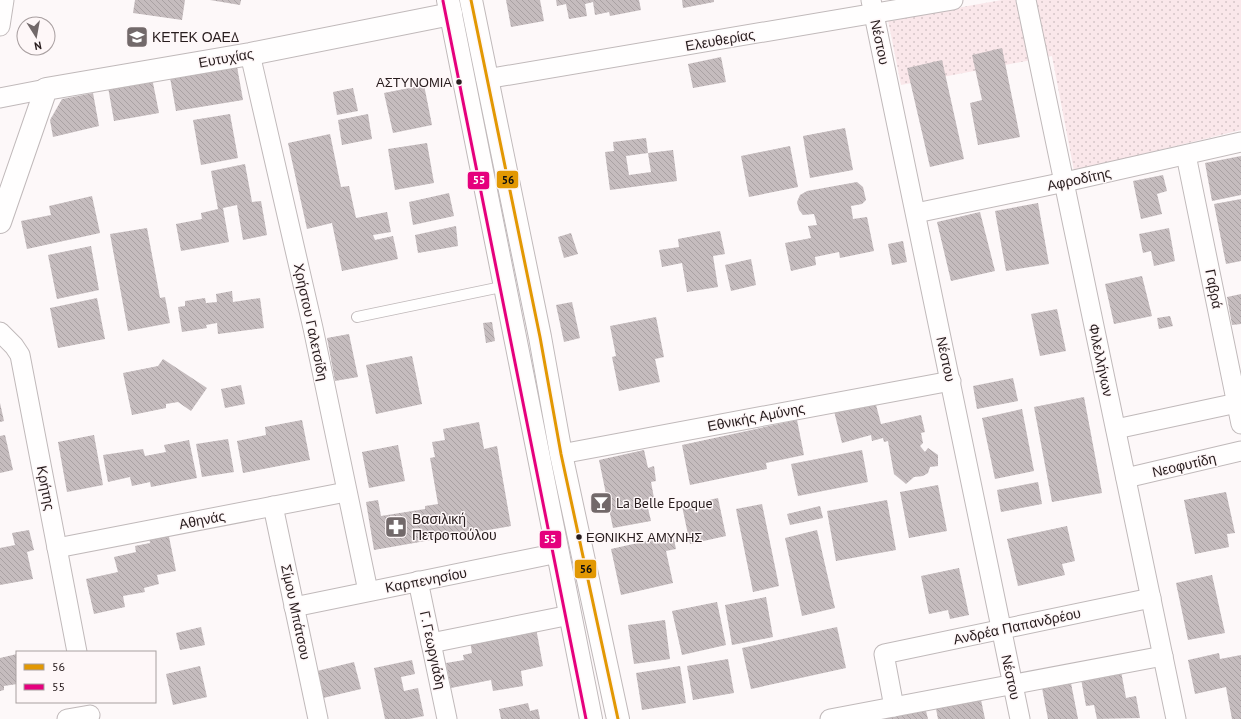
<svg xmlns="http://www.w3.org/2000/svg" width="1241" height="719" font-family="'PT Sans',sans-serif">
<style>
.grass{fill:url(#grass-dots)}
.building{fill:url(#building-back-hatch);fill-rule:evenodd}
.lines{fill:none;stroke-linecap:round;stroke-linejoin:round}
.lane-casing{stroke:#c0b9ba;stroke-width:12}
.street-casing{stroke:#c0b9ba;stroke-width:21}
.secondary-casing{stroke:#c0b9ba;stroke-width:24}
.lane{stroke:#fffefe;stroke-width:10}
.street{stroke:#fffefe;stroke-width:19}
.secondary{stroke:#fffefe;stroke-width:22}
.bus-1-casing{stroke:#fef7f8;stroke-width:6}
.bus-2-casing{stroke:#fef7f8;stroke-width:6}
.bus-1{stroke:#e29803;stroke-width:3}
.bus-2{stroke:#e5007d;stroke-width:3}
.bus-dot{fill:#271c1d;stroke:#fef7f8;stroke-width:1.5}
.labels{text-anchor:middle;stroke-width:3;stroke-linejoin:round;paint-order:stroke}
.bus-label{font-size:13px;fill:#271c1d;stroke:#fef7f8;text-anchor:end}
.poi-label{font-size:14px;fill:#271c1d;stroke:#fef7f8;text-anchor:start}
.street-label{font-size:14px;fill:#271c1d;stroke:#fef7f8}
.line-badge{stroke:#fef7f8;stroke-width:1.5}
.badge-label{font-size:11px;text-anchor:middle;font-weight:bold;fill:#fff}
.pale-badge-label{font-size:11px;text-anchor:middle;font-weight:bold;fill:#111}
</style>
<defs>
<pattern id="grass-dots" width="8" height="8" patternUnits="userSpaceOnUse"><rect width="8" height="8" fill="#fae7ea"/><path d="M2 2h.1M6 6h.1" fill="none" stroke="#d6c6c8" stroke-width="1.8" stroke-linecap="round"/></pattern>
<pattern id="building-back-hatch" width="6" height="6" patternUnits="userSpaceOnUse"><rect width="6" height="6" fill="#c5bcbe"/><path d="M-1 5l2 2M0 0l6 6M5-1l2 2" fill="none" stroke="#a9a1a3"/></pattern>
</defs>
<rect width="100%" height="100%" fill="#fdf8f9"/>
<path class="grass" d="M1002 0H1020L1021 3 1037 0H1241V130L1074 171 1052 56 901 85 888 20Z"/>
<g class="building">
<path d="M135 0H185L182 20 133 13Z"/>
<path d="M210 0H241L240 5Z"/>
<path d="M506 0H540L544 21 511 27Z"/>
<path d="M556 0H639L641 10 610 16 609 12 595 15 593 2 585 4 587 16 569 19 566 4 557 6Z"/>
<path d="M682 0H714V2L683 8Z"/>
<path d="M1002 48 1020 137 978 145 970 103 982 100 972 55Z"/>
<path d="M721 57 726 82 693 88 688 64Z"/>
<path d="M942 60 964 159 930 167 907 68Z"/>
<path d="M236 61 243 100 176 111 169 72Z"/>
<path d="M152 78 159 113 114 121 108 87Z"/>
<path d="M424 85 432 125 393 133 384 93Z"/>
<path d="M353 88 358 111 337 115 333 92Z"/>
<path d="M93 93 99 126 53 137 50 120 62 99Z"/>
<path d="M230 114 238 158 201 165 193 120Z"/>
<path d="M368 114 372 139 342 145 338 120Z"/>
<path d="M845 128 853 170 810 178 803 136Z"/>
<path d="M330 134 341 187 349 186 356 218 387 212 391 232 373 235 375 240 393 236 398 259 342 271 332 223 307 229 288 143Z"/>
<path d="M646 138 648 153 673 150 677 181 610 190 605 152 614 151 613 142ZM648 153 651 172 629 175 626 156Z"/>
<path d="M427 143 434 183 395 190 388 149Z"/>
<path d="M790 146 798 187 749 197 741 156Z"/>
<path d="M1241 156V195L1212 201 1205 163Z"/>
<path d="M245 164 252 202 261 201 267 235 243 240 237 205 223 208 229 242 181 251 176 224 202 219 201 213 218 209 211 171Z"/>
<path d="M1163 175 1167 191 1157 194 1162 214 1141 219 1133 181Z"/>
<path d="M857 182 863 187 866 200 862 204 851 206 853 219 867 217 874 251 840 258 839 252 815 257 816 265 791 271 785 243 811 238 808 226 817 225 814 214 803 215 799 210 797 202 800 195 807 191Z"/>
<path d="M449 193 454 216 413 225 409 202Z"/>
<path d="M92 196 100 233 27 249 21 221 51 215 49 206Z"/>
<path d="M1241 199V261L1226 264 1214 204Z"/>
<path d="M1038 203 1049 264 1006 271 995 211Z"/>
<path d="M980 212 995 271 951 281 937 222Z"/>
<path d="M456 226 458 246 418 253 415 235Z"/>
<path d="M147 228 160 298 165 297 170 323 128 331 110 234Z"/>
<path d="M1169 228 1175 261 1154 266 1151 251 1143 253 1139 234Z"/>
<path d="M720 231 725 254 713 256 718 287 687 292 682 263 662 267 659 250 679 247 678 239Z"/>
<path d="M571 233 578 254 564 258 558 237Z"/>
<path d="M903 241 907 262 892 265 888 244Z"/>
<path d="M91 246 99 290 57 299 48 255Z"/>
<path d="M751 259 756 285 731 291 725 265Z"/>
<path d="M1142 276 1152 316 1114 324 1105 284Z"/>
<path d="M232 291 233 302 260 298 264 328 218 334 217 323 206 325 207 328 182 332 178 307 185 306V301L205 298 206 303 217 302 216 294Z"/>
<path d="M1241 294V324L1232 325 1227 297Z"/>
<path d="M97 298 105 339 58 348 50 308Z"/>
<path d="M572 302 580 338 564 342 556 305Z"/>
<path d="M1057 309 1066 351 1040 356 1031 314Z"/>
<path d="M1170 316 1173 326 1159 329 1157 318Z"/>
<path d="M656 317 664 357 655 359 660 382 619 391 612 357 616 356 610 326Z"/>
<path d="M492 322 495 341 486 343 483 323Z"/>
<path d="M349 334 358 377 335 381 327 338Z"/>
<path d="M412 356 422 404 376 414 366 365Z"/>
<path d="M163 359 207 388 191 411 178 402 166 404V408L132 415 123 373 158 366Z"/>
<path d="M1013 378 1018 401 977 409 973 386Z"/>
<path d="M241 385 245 404 225 408 221 389Z"/>
<path d="M1084 397 1102 493 1052 502 1034 407Z"/>
<path d="M875 401 881 424 921 415 925 432 921 433 923 443 920 446 925 452 928 448 938 455V466L930 467 928 473 923 476 914 477 906 484 894 474 888 441 884 442 883 438 872 441 871 435 842 443 834 411Z"/>
<path d="M0 403 4 421 0 422Z"/>
<path d="M1022 409 1034 471 995 479 982 418Z"/>
<path d="M302 420 310 460 243 473 237 441 266 435 265 427Z"/>
<path d="M797 420 804 455 766 463 767 469 690 485 682 445Z"/>
<path d="M479 422 484 449 497 446 511 526 374 550 366 502 378 500 381 516 425 509V506L438 504 430 458 435 457 432 442 445 440 443 429Z"/>
<path d="M5 435 13 470 0 473V436Z"/>
<path d="M94 435 103 485 67 492 58 442Z"/>
<path d="M228 439 234 472 202 477 196 444Z"/>
<path d="M189 440 197 478 151 487 150 482 132 486 130 477 108 482 103 455 143 449 145 456 166 452 164 445Z"/>
<path d="M398 445 405 481 369 488 362 452Z"/>
<path d="M644 450 648 468 654 466 656 481 651 482 654 498 646 500 651 521 613 528 599 460Z"/>
<path d="M862 450 868 482 798 496 791 464Z"/>
<path d="M1038 482 1042 504 1001 512 997 490Z"/>
<path d="M938 485 947 531 909 538 900 492Z"/>
<path d="M1226 492 1235 533 1227 534 1229 547 1195 554 1184 500Z"/>
<path d="M718 498 726 536 690 544 682 506Z"/>
<path d="M887 500 896 550 836 561 827 511Z"/>
<path d="M762 504 779 586 753 592 736 509Z"/>
<path d="M820 506 823 518 790 525 787 514Z"/>
<path d="M1067 526 1075 561 1062 564 1065 575 1018 586 1007 539Z"/>
<path d="M29 530 34 550 27 552 33 579 0 585V548L15 545 12 533Z"/>
<path d="M817 530 835 608 802 616 785 538Z"/>
<path d="M168 532 176 571 157 575 159 584 144 588 145 592 123 596 125 607 94 614 86 579 118 572 114 557 136 552 135 546 150 543 149 537Z"/>
<path d="M673 535 676 549 666 551 673 583 621 595 611 549Z"/>
<path d="M959 568 969 615 950 619 948 610 929 614 921 576Z"/>
<path d="M1212 575 1225 633 1188 640 1176 583Z"/>
<path d="M766 597 773 637 732 645 725 605Z"/>
<path d="M717 602 726 645 682 655 672 611Z"/>
<path d="M665 620 670 659 634 664 628 625Z"/>
<path d="M201 627 205 645 180 650 176 633Z"/>
<path d="M837 627 846 668 751 689 742 648Z"/>
<path d="M536 628 543 666 521 671 523 686 493 691 491 680 451 688 446 663 464 660 463 655 472 653 470 641Z"/>
<path d="M1219 653 1220 659 1241 655V719H1232L1226 687 1195 694 1188 660Z"/>
<path d="M17 654V684L4 686V690L0 691V658Z"/>
<path d="M728 659 734 693 693 700 687 666Z"/>
<path d="M412 660 415 674 401 677 404 691 418 688 424 716 409 719H385L374 668Z"/>
<path d="M354 662 361 689 323 698 317 671Z"/>
<path d="M200 666 207 697 173 705 166 674Z"/>
<path d="M680 666 686 703 642 710 636 673Z"/>
<path d="M1121 671 1126 698 1136 696 1140 718 1097 719 1094 705 1086 706 1081 679Z"/>
<path d="M1070 678 1078 719H1048L1041 683Z"/>
<path d="M980 695 985 719H938L935 704Z"/>
<path d="M528 703 530 711 538 709 540 719H501L499 709Z"/>
<path d="M924 703 928 719H866Z"/>
</g>
<g class="lines">
<g class="lane-casing">
<path id="lane" d="M357 317 506 286"/>
</g>
<g class="street-casing">
<g id="street">
<path d="M871 0 1020 719"/>
<path d="M1026 0 1176 719"/>
<path d="M0 26 4 0"/>
<path d="M250 54 313 328 368 591"/>
<path d="M486 79 953 0"/>
<path d="M0 98 46 89"/>
<path d="M1186 155 1241 424"/>
<path d="M916 213 1065 182 1241 142"/>
<path d="M0 332 14 346 20 355 77 652"/>
<path d="M1116 429 1237 403"/>
<path d="M561 454 951 381"/>
<path d="M1126 478 1241 451"/>
<path d="M273 506 318 719"/>
<path d="M57 548 346 492"/>
<path d="M418 581 447 719"/>
<path d="M294 607 558 553"/>
<path d="M431 643 570 615"/>
<path d="M894 707 884 654 1151 598"/>
<path d="M67 719 90 715"/>
<path d="M830 719 1163 656"/>
</g>
</g>
<g class="secondary-casing">
<g id="secondary">
<path d="M448 0 591 719"/>
<path d="M471 0 540 337 561 454 618 719"/>
<path d="M0 222 46 89 250 54 451 14"/>
</g>
</g>
<use href="#lane" class="lane"/>
<use href="#street" class="street"/>
<use href="#secondary" class="secondary"/>
<g class="bus-1-casing">
<path id="bus-1" d="M471 0 540 337 561 454 618 719"/>
</g>
<g class="bus-2-casing">
<path id="bus-2" d="M443 1 586 719"/>
</g>
<use href="#bus-1" class="bus-1"/>
<use href="#bus-2" class="bus-2"/>
</g>
<defs>
<g id="school-square" transform="scale(1.15)"><rect x="-9" y="-9" width="18" height="18" rx="4" fill="#72696a" stroke="#fef7f8"/><path d="M0-5L7-2L0 1L-7-2ZM-4 1L0 2.5L4 1V4Q0 6-4 4Z" fill="#fff"/></g>
<g id="bar-square" transform="scale(1.15)"><rect x="-9" y="-9" width="18" height="18" rx="4" fill="#72696a" stroke="#fef7f8"/><path d="M-6-5H6L.8 .8V4.5H3.5V6h-7V4.5H-.8V.8Z" fill="#fff"/></g>
<g id="pharmacy-square" transform="scale(1.15)"><rect x="-9" y="-9" width="18" height="18" rx="4" fill="#72696a" stroke="#fef7f8"/><path d="M-2-6h4v4h4v4h-4v4h-4v-4h-4v-4h4Z" fill="#fff"/></g>
</defs>
<g fill-rule="evenodd">
<use href="#school-square" x="137" y="37"/>
<use href="#bar-square" x="601" y="503"/>
<use href="#pharmacy-square" x="396" y="527"/>
</g>
<g class="bus-dot">
<circle cx="459" cy="82" r="3.5"/>
<circle cx="579" cy="537" r="3.5"/>
</g>
<g class="labels">
<g class="bus-label">
<text x="452" y="87">ΑΣΤΥΝΟΜΙΑ</text>
<text x="586" y="542" text-anchor="start">ΕΘΝΙΚΗΣ ΑΜΥΝΗΣ</text>
</g>
<g class="poi-label">
<text x="152" y="42">ΚΕΤΕΚ ΟΑΕΔ</text>
<text x="616" y="508">La Belle Epoque</text>
<text x="412" y="524">Βασιλική<tspan x="412" dy="16">Πετροπούλου</tspan></text>
</g>
<g class="street-label">
<text transform="translate(720 40) rotate(-10)" y="5">Ελευθερίας</text>
<text transform="translate(880 42) rotate(78)" y="5">Νέστου</text>
<text transform="translate(226 58) rotate(-10)" y="5">Ευτυχίας</text>
<text transform="translate(1079 179) rotate(-12)" y="5">Αφροδίτης</text>
<text transform="translate(1214 289) rotate(79)" y="5">Γαβρά</text>
<text transform="translate(311 322) rotate(78)" y="5">Χρήστου Γαλετσίδη</text>
<text transform="translate(946 359) rotate(78)" y="5">Νέστου</text>
<text transform="translate(1101 360) rotate(78)" y="5">Φιλελλήνων</text>
<text transform="translate(756 417) rotate(-11)" y="5">Εθνικής Αμύνης</text>
<text transform="translate(1184 465) rotate(-13)" y="5">Νεοφυτίδη</text>
<text transform="translate(46 488) rotate(79)" y="5">Κρήτης</text>
<text transform="translate(202 520) rotate(-11)" y="5">Αθηνάς</text>
<text transform="translate(426 580) rotate(-11)" y="5">Καρπενησίου</text>
<text transform="translate(296 612) rotate(78)" y="5">Σίμου Μπάτσου</text>
<text transform="translate(1017 626) rotate(-12)" y="5">Ανδρέα Παπανδρέου</text>
<text transform="translate(433 650) rotate(78)" y="5">Γ. Γεωργιάδη</text>
<text transform="translate(1011 677) rotate(78)" y="5">Νέστου</text>
</g>
</g>
<g class="line-badge">
<rect x="496" y="170" width="23" height="19" rx="4" fill="#e29803"/>
<rect x="467" y="171" width="23" height="19" rx="4" fill="#e5007d"/>
<rect x="539" y="530" width="23" height="19" rx="4" fill="#e5007d"/>
<rect x="574" y="559" width="23" height="20" rx="4" fill="#e29803"/>
</g>
<g class="badge-label">
<text x="479" y="184">55</text>
<text x="550" y="543">55</text>
</g>
<g class="pale-badge-label">
<text x="508" y="184">56</text>
<text x="586" y="573">56</text>
</g>
<rect x="16" y="651" width="140" height="52" fill="#fef7f8" stroke="#a89fa0"/>
<rect x="24" y="664" width="20" height="6" fill="#e29803" stroke="#a89fa0"/>
<text x="52" y="671" font-size="12" fill="#271c1d">56</text>
<rect x="24" y="684" width="20" height="6" fill="#e5007d" stroke="#a89fa0"/>
<text x="52" y="691" font-size="12" fill="#271c1d">55</text>
<g transform="translate(36 36) rotate(169)"><circle r="19" fill="#fef7f8" stroke="#a89fa0"/>
<path d="M0-3L7 15L0 10L-7 15Z" fill="#72696a"/>
<text y="-6" font-size="11" font-weight="bold" text-anchor="middle" fill="#271c1d">N</text>
</g>
</svg>
